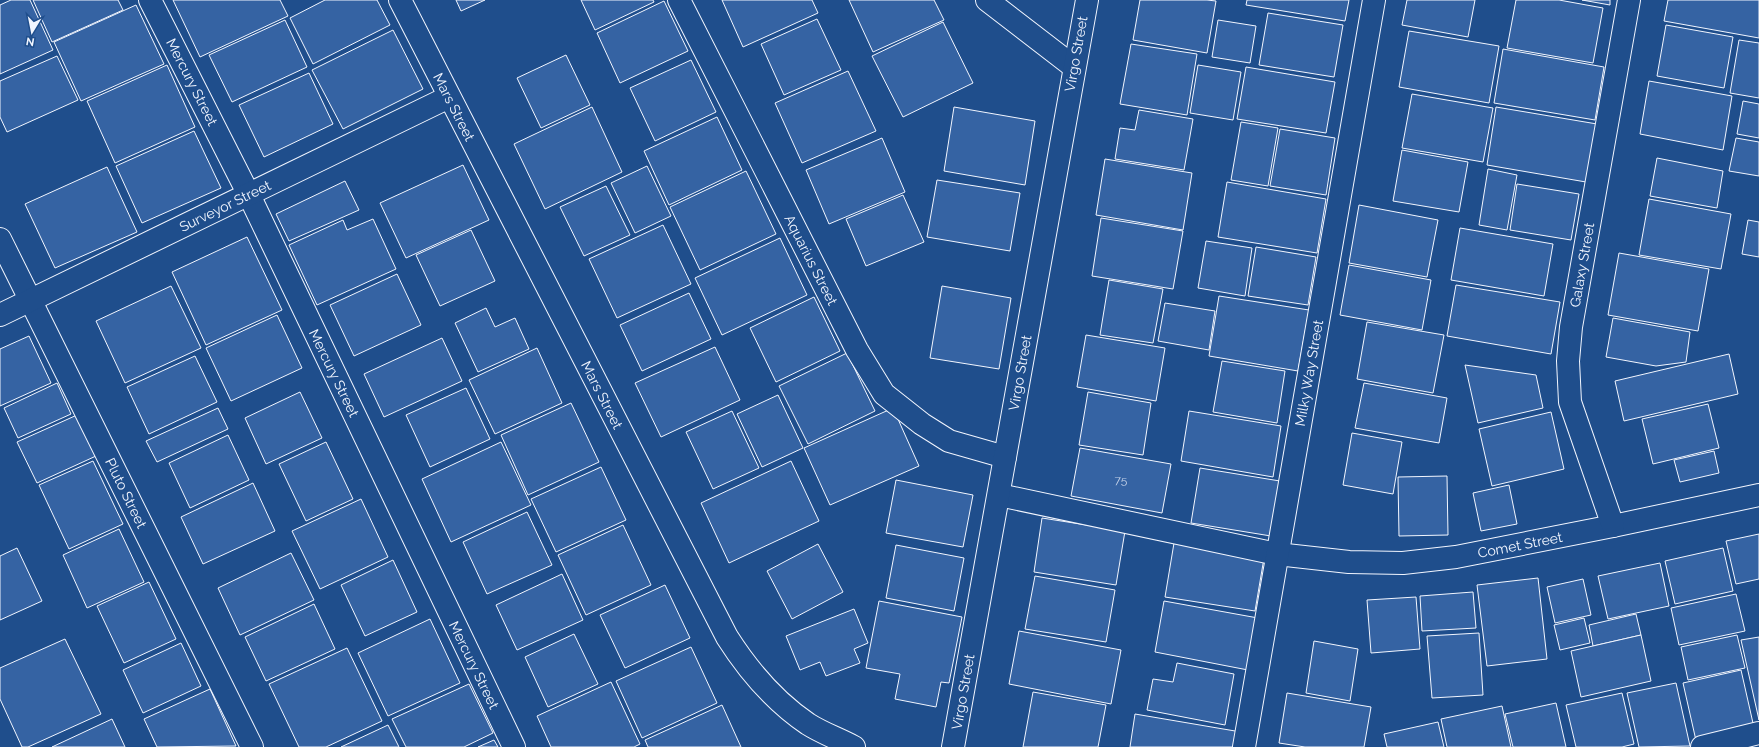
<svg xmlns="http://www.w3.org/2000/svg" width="1759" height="747" font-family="Raleway,sans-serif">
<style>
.building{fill:#3563a3;stroke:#f2f6ff}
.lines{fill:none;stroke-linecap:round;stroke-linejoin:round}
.minor-casing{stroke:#f2f6ff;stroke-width:24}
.minor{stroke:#1f4e8c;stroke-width:22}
.labels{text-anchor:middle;stroke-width:3;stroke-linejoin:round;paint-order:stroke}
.number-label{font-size:12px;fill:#c3d1e8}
.street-label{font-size:14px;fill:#f2f6ff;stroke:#1f4e8c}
</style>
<rect width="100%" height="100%" fill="#1f4e8c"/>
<g class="building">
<path d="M11 0H30L53 50 0 74V5Z"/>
<path d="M33 0H118L123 10 52 42Z"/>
<path d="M173 0H280L288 16 200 57Z"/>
<path d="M325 0H377L390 25 313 64 290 18Z"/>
<path d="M456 0H485L461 11Z"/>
<path d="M581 0H653L654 2 595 30Z"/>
<path d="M722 0H812L818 13 743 47Z"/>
<path d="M849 0H934L944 20 873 52Z"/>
<path d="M1140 0H1207L1216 1 1207 53 1133 40Z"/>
<path d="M1247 0H1349L1345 21 1246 5Z"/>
<path d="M1407 0H1475L1468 37 1402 25Z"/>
<path d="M1516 0H1559L1603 8 1593 63 1507 48Z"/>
<path d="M1582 0H1610V5Z"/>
<path d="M1668 0H1759V38L1664 21Z"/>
<path d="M664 1 688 51 620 83 597 33Z"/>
<path d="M136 5 164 64 81 101 54 42Z"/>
<path d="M1268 13 1343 25 1334 77 1259 65Z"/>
<path d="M817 19 841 70 784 95 761 44Z"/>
<path d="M285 20 307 67 232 102 209 55Z"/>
<path d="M1218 20 1256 26 1250 63 1212 57Z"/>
<path d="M943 22 973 83 903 117 872 56Z"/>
<path d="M1666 25 1733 37 1724 88 1657 76Z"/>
<path d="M393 30 423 89 343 129 312 70Z"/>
<path d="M1409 31 1499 46 1489 103 1399 87Z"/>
<path d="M1739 40 1759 43V98L1730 93Z"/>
<path d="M1131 44 1197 54 1187 115 1120 104Z"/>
<path d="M1503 49 1604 67 1595 120 1494 103Z"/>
<path d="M566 55 590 105 541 128 517 78Z"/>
<path d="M57 56 78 100 7 132 0 117V81Z"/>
<path d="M691 60 716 112 655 141 630 88Z"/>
<path d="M167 65 195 127 115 163 87 101Z"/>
<path d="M1198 65 1241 72 1233 120 1190 113Z"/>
<path d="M1246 67 1335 82 1326 133 1237 119Z"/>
<path d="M848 71 876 131 802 163 775 103Z"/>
<path d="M309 73 333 124 264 157 239 105Z"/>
<path d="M1649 81 1732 96 1723 150 1640 134Z"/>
<path d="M1412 94 1493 108 1483 162 1402 148Z"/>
<path d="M1743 101 1759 104V138L1737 134Z"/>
<path d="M592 107 622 172 545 209 514 144Z"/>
<path d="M954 107 1035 121 1025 185 944 171Z"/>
<path d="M1496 107 1597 124 1586 182 1487 165Z"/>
<path d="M1139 110 1193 119 1184 170 1115 159 1120 128 1135 130Z"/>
<path d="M717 117 742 170 669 205 644 151Z"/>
<path d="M1241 122 1278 128 1268 186 1231 180Z"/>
<path d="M1280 129 1335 138 1326 195 1270 186Z"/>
<path d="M194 131 221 188 142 223 116 166Z"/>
<path d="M882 138 905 192 829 224 806 170Z"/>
<path d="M1736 138 1759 142V176L1729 171Z"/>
<path d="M1402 150 1468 162 1459 212 1393 201Z"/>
<path d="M1657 158 1723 171 1717 208 1650 196Z"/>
<path d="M1105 159 1192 173 1183 230 1096 215Z"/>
<path d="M463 165 489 220 406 258 380 203Z"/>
<path d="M647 166 671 216 635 233 611 183Z"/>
<path d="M107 167 137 232 55 268 25 204Z"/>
<path d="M1488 169 1517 175 1507 230 1479 225Z"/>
<path d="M746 171 776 234 700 270 670 207Z"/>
<path d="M937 180 1020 193 1010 251 927 237Z"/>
<path d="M345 181 359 210 289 241 276 214Z"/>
<path d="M1227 182 1326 199 1317 253 1218 237Z"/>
<path d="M1517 184 1579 194 1571 240 1510 230Z"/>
<path d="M606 186 630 235 584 256 560 207Z"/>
<path d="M903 195 924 242 866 266 846 219Z"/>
<path d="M1649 199 1731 214 1721 269 1639 255Z"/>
<path d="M1359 205 1438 220 1427 277 1349 263Z"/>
<path d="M1101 218 1183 231 1173 289 1092 276Z"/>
<path d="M373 219 396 269 317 305 289 245 343 220 347 230Z"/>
<path d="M1748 220 1759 222V257L1742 254Z"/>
<path d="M663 225 691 284 617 318 589 259Z"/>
<path d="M1460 228 1553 244 1544 296 1451 280Z"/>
<path d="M471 230 495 281 440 306 416 255Z"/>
<path d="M247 237 282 310 206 345 172 272Z"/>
<path d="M780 238 807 295 722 335 695 278Z"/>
<path d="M1206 241 1252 248 1245 296 1198 288Z"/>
<path d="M1256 247 1316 257 1308 305 1248 296Z"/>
<path d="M1619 253 1709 269 1698 331 1608 315Z"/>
<path d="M1349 265 1431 280 1422 330 1340 315Z"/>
<path d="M397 274 421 325 354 356 330 305Z"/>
<path d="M1109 280 1163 289 1153 343 1100 335Z"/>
<path d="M1456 285 1560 302 1551 354 1447 336Z"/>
<path d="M171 286 201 348 125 383 96 321Z"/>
<path d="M942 286 1011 298 999 369 930 358Z"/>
<path d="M689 293 711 339 642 371 620 325Z"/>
<path d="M1219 296 1309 310 1298 371 1209 356Z"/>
<path d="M814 297 840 351 776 382 750 328Z"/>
<path d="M1165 303 1215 311 1209 350 1158 341Z"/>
<path d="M486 308 495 327 515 318 529 349 478 372 455 323Z"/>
<path d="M277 315 302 368 231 401 206 348Z"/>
<path d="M1613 318 1690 332 1686 362 1656 366 1606 357Z"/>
<path d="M1367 322 1444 335 1433 393 1357 379Z"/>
<path d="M1086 335 1165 348 1156 401 1077 387Z"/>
<path d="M29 336 51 383 0 406V349Z"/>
<path d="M442 338 462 381 384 417 364 374Z"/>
<path d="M715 347 740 400 661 437 635 383Z"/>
<path d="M537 348 562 403 495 434 469 380Z"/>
<path d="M847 353 875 411 808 444 779 386Z"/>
<path d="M1729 354 1738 394 1624 421 1615 381Z"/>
<path d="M195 356 217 402 149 434 127 387Z"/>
<path d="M1222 361 1285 371 1277 423 1213 412Z"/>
<path d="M1465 365 1536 375 1543 408 1478 423Z"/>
<path d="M57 383 71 414 18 438 4 408Z"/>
<path d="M1364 383 1447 398 1439 443 1355 428Z"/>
<path d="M466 388 490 439 430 467 406 415Z"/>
<path d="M300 392 322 438 266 464 245 418Z"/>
<path d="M1088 392 1151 403 1143 455 1079 445Z"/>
<path d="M778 395 803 448 762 467 737 414Z"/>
<path d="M571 403 599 462 528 495 501 435Z"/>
<path d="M1708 404 1719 448 1653 464 1642 419Z"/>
<path d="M218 408 228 429 157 462 146 441Z"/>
<path d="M893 408 919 466 830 505 804 448Z"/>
<path d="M732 411 759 468 713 489 686 432Z"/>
<path d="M1189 411 1281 426 1273 477 1181 461Z"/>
<path d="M1551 412 1564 469 1492 486 1479 429Z"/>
<path d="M77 415 96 456 37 483 17 442Z"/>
<path d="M1352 433 1402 442 1393 494 1343 485Z"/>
<path d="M228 435 249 480 190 508 169 463Z"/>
<path d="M326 442 353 499 306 521 279 464Z"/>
<path d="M501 442 531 505 451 542 422 479Z"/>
<path d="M1080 448 1171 464 1162 513 1071 496Z"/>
<path d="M1714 451 1719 473 1680 482 1674 460Z"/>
<path d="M93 461 123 524 69 549 39 485Z"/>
<path d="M791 461 819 521 729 563 701 503Z"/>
<path d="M601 467 626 520 556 552 531 499Z"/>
<path d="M1200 468 1280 481 1271 536 1191 523Z"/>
<path d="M1447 476 1448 535 1399 536 1398 477Z"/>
<path d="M896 480 973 495 963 547 886 533Z"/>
<path d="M253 483 275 531 203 564 181 517Z"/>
<path d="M1509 485 1517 524 1481 531 1473 493Z"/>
<path d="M361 499 388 557 320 589 292 531Z"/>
<path d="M527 512 552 565 487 594 463 542Z"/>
<path d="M1042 518 1125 531 1116 585 1034 572Z"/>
<path d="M623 525 651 585 586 615 558 555Z"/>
<path d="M119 529 144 582 87 608 63 555Z"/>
<path d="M1759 534V579L1736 584 1726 541Z"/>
<path d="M1174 543 1264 558 1255 611 1165 597Z"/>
<path d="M818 544 843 592 792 619 767 571Z"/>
<path d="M896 545 964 558 954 611 886 598Z"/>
<path d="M17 548 42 601 0 620V556Z"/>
<path d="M1723 548 1733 591 1675 604 1665 561Z"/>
<path d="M291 553 314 600 240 635 218 588Z"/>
<path d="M393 560 417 612 365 636 341 585Z"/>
<path d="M1660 563 1669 606 1608 619 1598 576Z"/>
<path d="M562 574 583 620 517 650 496 605Z"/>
<path d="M1035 576 1115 590 1106 642 1025 629Z"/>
<path d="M1538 578 1547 659 1487 666 1477 585Z"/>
<path d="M1583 579 1591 615 1555 623 1547 587Z"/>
<path d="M149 582 176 639 124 663 97 606Z"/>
<path d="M665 585 690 638 625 668 600 615Z"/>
<path d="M1473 592 1476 628 1422 631 1420 596Z"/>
<path d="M1736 594 1745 631 1679 645 1671 608Z"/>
<path d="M1416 597 1420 649 1371 653 1367 600Z"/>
<path d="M879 601 962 617 949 683 941 682 936 707 895 699 900 674 866 668Z"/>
<path d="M1164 601 1258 618 1248 670 1155 652Z"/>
<path d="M314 604 335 649 266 681 245 637Z"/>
<path d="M854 609 868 643 854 649 860 663 826 676 820 662 800 670 786 636Z"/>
<path d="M1636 614 1641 635 1593 646 1589 625Z"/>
<path d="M1584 618 1590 643 1560 650 1554 625Z"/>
<path d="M430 619 460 683 388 716 358 653Z"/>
<path d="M1019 631 1121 650 1111 704 1009 684Z"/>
<path d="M1479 633 1483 695 1432 698 1427 636Z"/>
<path d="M574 634 598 684 548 707 525 657Z"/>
<path d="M1641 635 1651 681 1581 697 1571 651Z"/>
<path d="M1737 635 1745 668 1688 680 1681 647Z"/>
<path d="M1759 637V720L1741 640Z"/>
<path d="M65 639 101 714 28 747H22L0 699V668Z"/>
<path d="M1314 641 1358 649 1350 701 1306 693Z"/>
<path d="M181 643 201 686 143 713 123 670Z"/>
<path d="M691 647 717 703 642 738 616 681Z"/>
<path d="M347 648 382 721 326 747H299L269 684Z"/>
<path d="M1177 663 1234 674 1225 725 1147 710 1153 679 1173 682Z"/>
<path d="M1741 670 1755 732 1697 745 1683 683Z"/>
<path d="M611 682 640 744 634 747H551L537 716Z"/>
<path d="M1676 683 1690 746 1639 747 1627 693Z"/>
<path d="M469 684 493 733 464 747H406L392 719Z"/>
<path d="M210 689 236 746 157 747 144 719Z"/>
<path d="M1033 692 1106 705 1098 747H1023Z"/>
<path d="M1287 693 1371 707 1364 747H1305L1279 743Z"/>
<path d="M1622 693 1634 744 1622 747H1576L1566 705Z"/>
<path d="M1556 703 1566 747H1513L1505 714Z"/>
<path d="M722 705 741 747H648L645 740Z"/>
<path d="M1502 706 1511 747H1447L1441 719Z"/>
<path d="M1135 714 1241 732 1239 747H1130Z"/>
<path d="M112 719 125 747H52Z"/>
<path d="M1438 722 1444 747H1387L1384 734Z"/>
<path d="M388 725 399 747H341Z"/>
<path d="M494 740 498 747H478Z"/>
</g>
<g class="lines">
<g class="minor-casing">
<g id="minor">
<path d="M150 0 249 195 514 747"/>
<path d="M400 0 727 637C748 670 774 701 808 724 822 733 839 739 854 747"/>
<path d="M679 0 857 350 884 394 922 424 949 441 1005 457"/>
<path d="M987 0 1074 67"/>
<path d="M0 239 252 747"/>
<path d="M0 315 449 97"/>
<path d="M999 495 1277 554 1349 562 1403 563 1456 557 1613 526 1759 495"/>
<path d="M1613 526 1570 402 1568 361 1571 327 1629 0"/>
<path d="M953 747 1087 0"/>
<path d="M1244 747 1374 0"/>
<path d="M1702 747 1759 733"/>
</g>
</g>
<use href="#minor" class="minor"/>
</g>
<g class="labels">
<g class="number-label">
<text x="1121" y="484">75</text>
</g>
<g class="street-label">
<text transform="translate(1076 54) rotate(-80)" y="5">Virgo Street</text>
<text transform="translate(192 82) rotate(63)" y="5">Mercury Street</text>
<text transform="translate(454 107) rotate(63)" y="5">Mars Street</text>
<text transform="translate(225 206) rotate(-26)" y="5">Surveyor Street</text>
<text transform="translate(811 260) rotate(63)" y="5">Aquarius Street</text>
<text transform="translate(1582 265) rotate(-80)" y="5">Galaxy Street</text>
<text transform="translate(334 373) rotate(64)" y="5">Mercury Street</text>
<text transform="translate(1020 373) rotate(-80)" y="5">Virgo Street</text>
<text transform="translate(1309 373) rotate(-80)" y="5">Milky Way Street</text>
<text transform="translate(602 395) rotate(63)" y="5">Mars Street</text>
<text transform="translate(126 493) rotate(64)" y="5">Pluto Street</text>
<text transform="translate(1520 545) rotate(-11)" y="5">Comet Street</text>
<text transform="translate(474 665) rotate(64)" y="5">Mercury Street</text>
<text transform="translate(963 692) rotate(-80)" y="5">Virgo Street</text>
</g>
</g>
<g transform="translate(32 32) rotate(190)" stroke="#1f4e8c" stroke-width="3" paint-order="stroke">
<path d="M0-3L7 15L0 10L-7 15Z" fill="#f2f6ff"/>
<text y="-6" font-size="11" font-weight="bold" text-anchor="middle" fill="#f2f6ff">N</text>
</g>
</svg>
